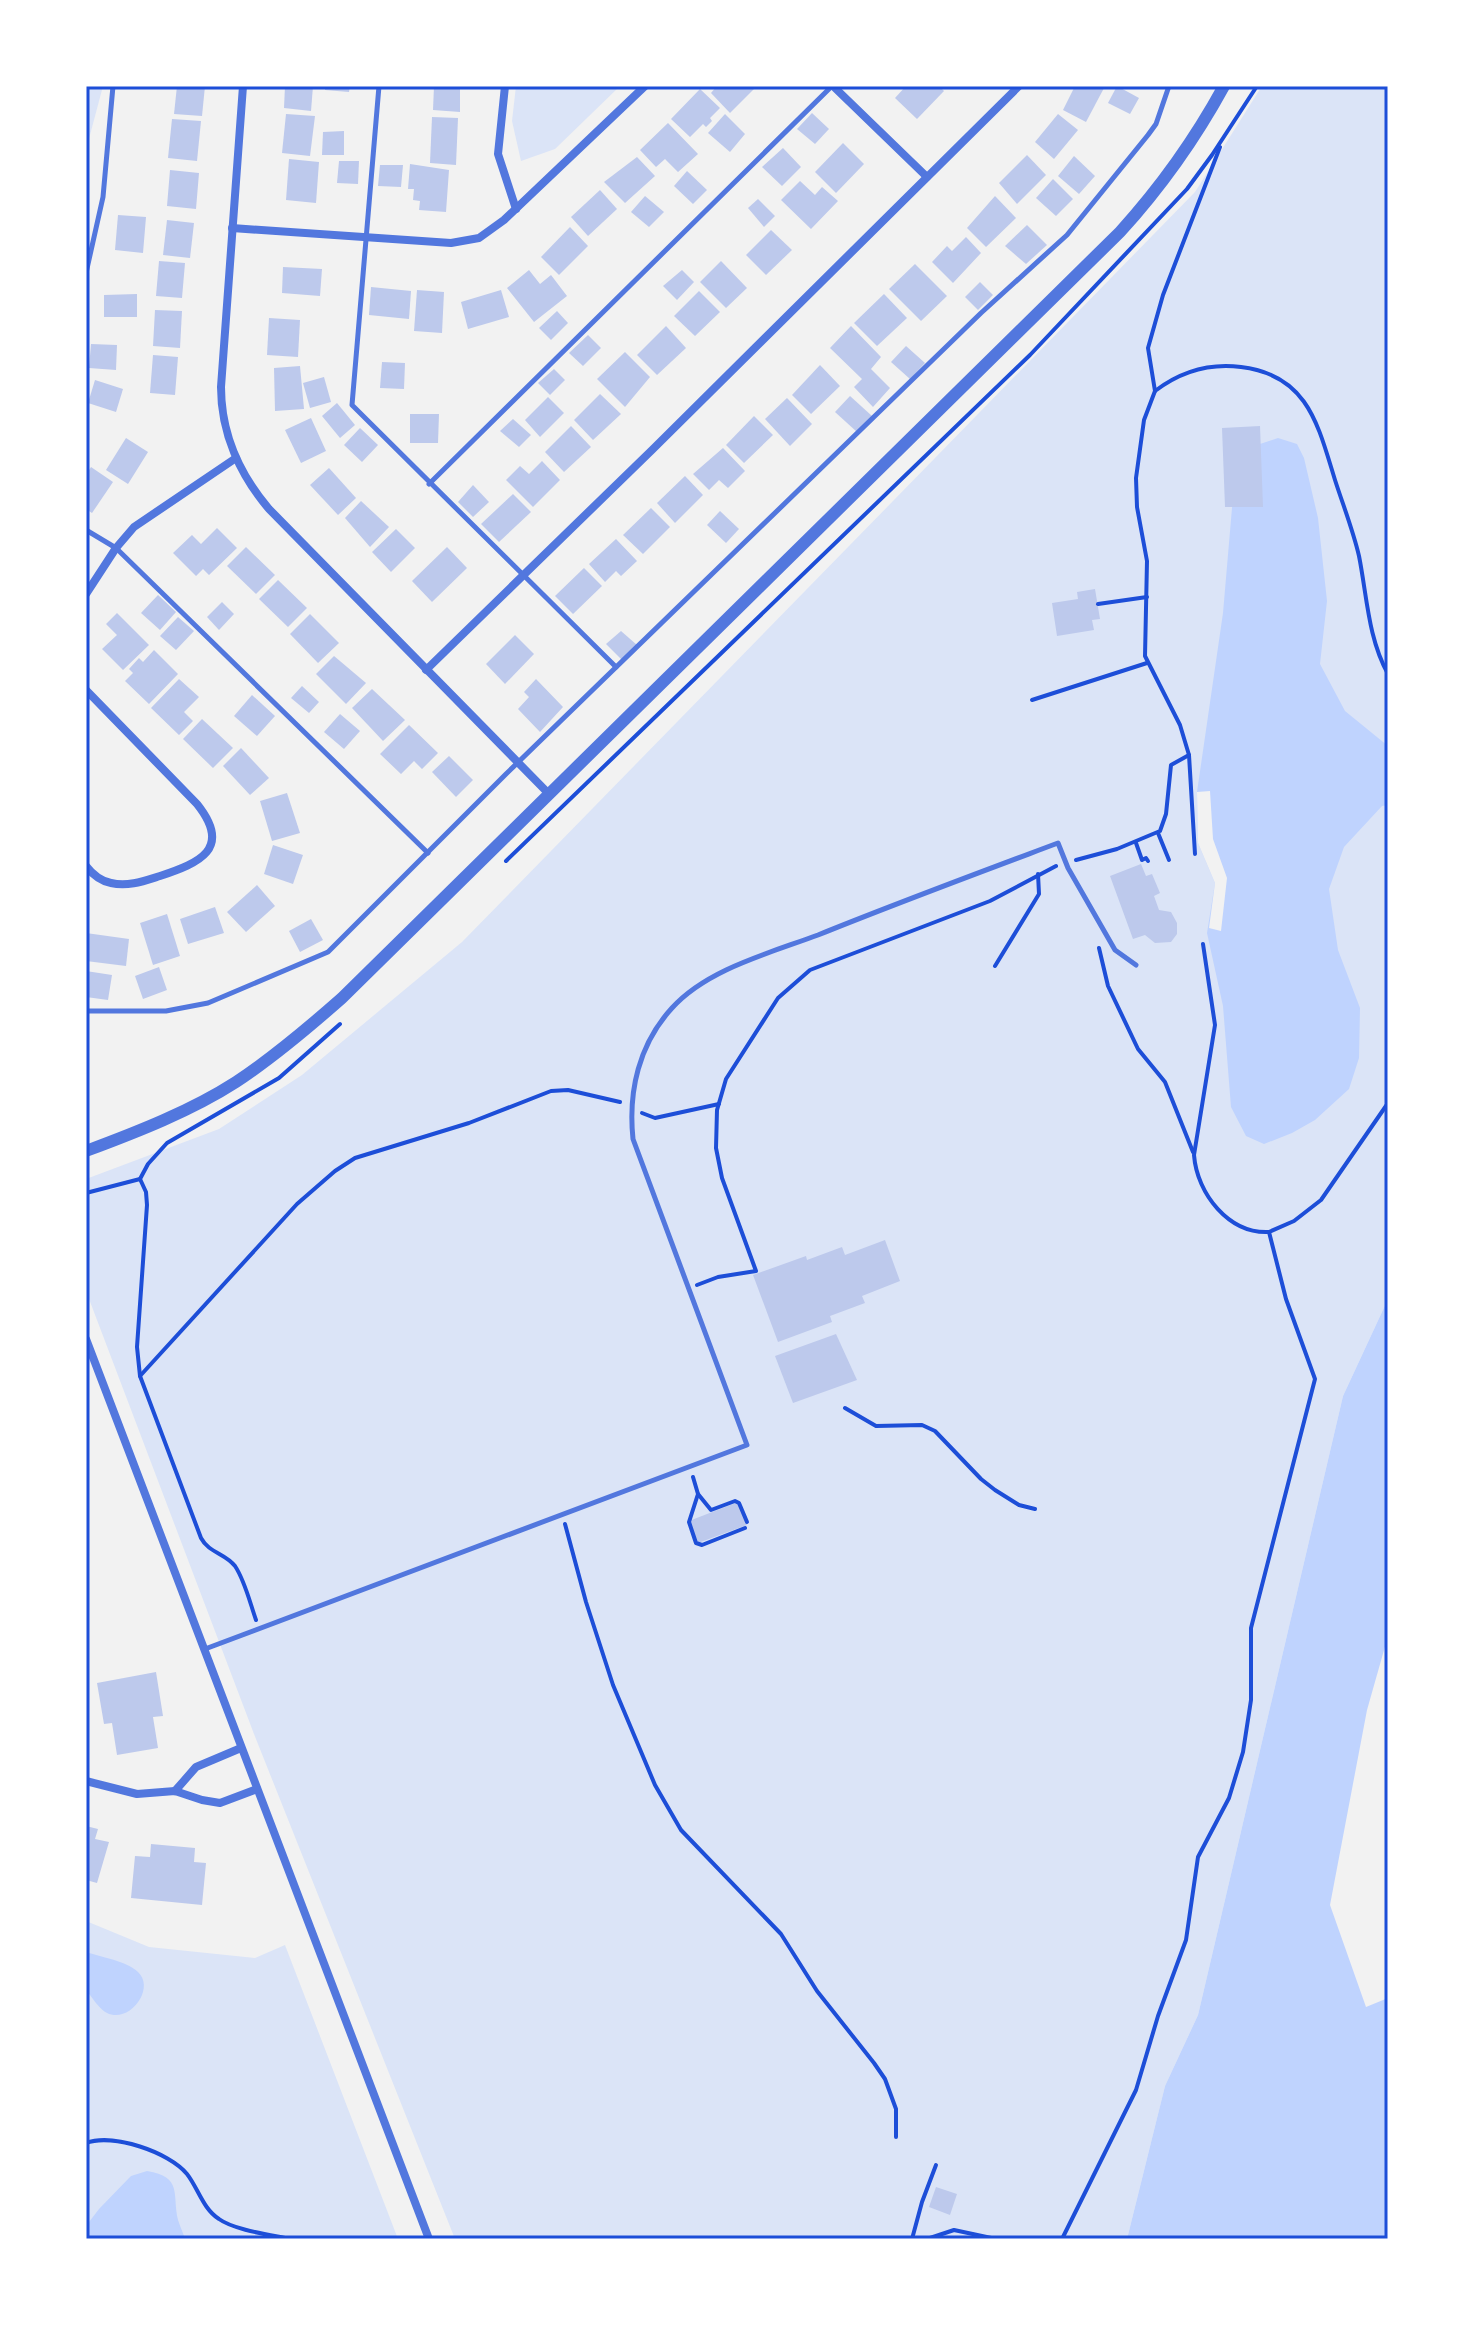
<svg xmlns="http://www.w3.org/2000/svg" width="1474" height="2325" font-family="Rubik,sans-serif">
<style>
.green{fill:#dbe4f7}
.water{fill:#bfd3fe}
.pier{fill:#f2f2f2}
.building{fill:#bdc9ec}
.lines{fill:none;stroke-linecap:round;stroke-linejoin:round}
.path{stroke:#1d4ed8;stroke-width:4}
.service{stroke:#5277de;stroke-width:5}
.minor{stroke:#5277de;stroke-width:8}
.tertiary{stroke:#5277de;stroke-width:12}
.neatline{fill:none;stroke:#1d4ed8;stroke-width:3}
</style>
<rect width="100%" height="100%" fill="#f2f2f2"/>
<g class="green">
<path d="M86 86H103L86 150Z"/>
<path d="M516 86H620L555 149 521 161 512 121Z"/>
<path d="M1262 86H1388V1299L1343 1396 1198 2015 1165 2086 1127 2239H455L254 1734 86 1291V1179L219 1129 302 1075 462 942 1195 192Z"/>
<path d="M86 1921 149 1947 255 1958 285 1945 398 2239H86Z"/>
</g>
<g class="water">
<path d="M1278 438 1297 444 1304 458 1318 518 1327 601 1320 664 1345 711 1388 746V805L1382 806 1344 847 1329 889 1338 950 1360 1008 1359 1058 1349 1089 1315 1120 1292 1133 1264 1144 1246 1136 1231 1107 1223 1006 1207 933 1215 883 1198 843 1197 792 1223 613 1235 473 1257 445Z"/>
<path d="M1388 1299V1636L1367 1710 1330 1905 1366 2007 1388 1998V2239H1127L1165 2086 1198 2015 1343 1396Z"/>
<path d="M86 1952C101 1957 127 1961 138 1972 156 1989 129 2024 107 2013 99 2009 92 1997 86 1990Z"/>
<path d="M147 2171C183 2177 172 2194 178 2220 180 2226 183 2233 185 2239H86V2226L99 2209 131 2176Z"/>
</g>
<path class="pier" d="M1210 791 1213 839 1227 878 1221 931 1209 928 1215 883 1198 843 1197 792Z"/>
<g class="building">
<path d="M177 86H205L202 116 174 114Z"/>
<path d="M285 86H313L311 111 284 108Z"/>
<path d="M325 86H350L349 92 325 90Z"/>
<path d="M434 86H460V112L433 110Z"/>
<path d="M717 86H757L730 113 711 93Z"/>
<path d="M906 86H939L944 91 917 119 895 98Z"/>
<path d="M1075 86 1104 88 1086 122 1063 110Z"/>
<path d="M1117 86 1139 98 1130 114 1108 103Z"/>
<path d="M700 89 720 108 710 118 712 121 706 127 703 124 690 137 671 119Z"/>
<path d="M812 113 829 129 815 144 797 129Z"/>
<path d="M286 114 315 116 310 156 282 153Z"/>
<path d="M725 114 745 134 730 152 708 133Z"/>
<path d="M1058 114 1078 130 1054 159 1035 142Z"/>
<path d="M432 117 458 118 456 165 430 163Z"/>
<path d="M172 119 201 121 197 161 168 158Z"/>
<path d="M668 123 698 154 678 172 665 159 656 167 640 150Z"/>
<path d="M344 131V155H322L323 132Z"/>
<path d="M843 143 864 164 836 193 815 172Z"/>
<path d="M783 148 801 167 782 186 762 167Z"/>
<path d="M1027 155 1046 175 1017 204 999 183Z"/>
<path d="M1074 156 1095 176 1079 194 1058 176Z"/>
<path d="M637 157 655 176 625 203 604 182Z"/>
<path d="M289 159 319 162 316 203 286 200Z"/>
<path d="M339 161H359L358 184 337 183Z"/>
<path d="M410 164 449 170 446 212 419 210 420 201 413 200 414 189H408Z"/>
<path d="M380 165H403L401 187 378 186Z"/>
<path d="M170 170 199 173 196 209 167 206Z"/>
<path d="M687 171 707 190 693 204 674 186Z"/>
<path d="M1053 179 1073 199 1056 216 1036 198Z"/>
<path d="M800 181 815 195 822 187 838 201 811 229 781 200Z"/>
<path d="M600 190 617 209 588 236 571 217Z"/>
<path d="M645 196 664 212 649 227 631 212Z"/>
<path d="M995 196 1016 218 986 247 967 228Z"/>
<path d="M758 199 775 216 764 227 748 208Z"/>
<path d="M118 215 146 217 143 253 115 250Z"/>
<path d="M167 220 194 223 190 258 163 255Z"/>
<path d="M1027 225 1047 245 1026 264 1005 246Z"/>
<path d="M570 227 588 246 559 275 541 257Z"/>
<path d="M771 230 792 250 766 275 746 255Z"/>
<path d="M966 237 981 253 953 283 932 262 947 246 952 251Z"/>
<path d="M159 261 185 263 182 298 156 296Z"/>
<path d="M721 261 747 288 726 308 700 282Z"/>
<path d="M915 264 947 296 921 321 889 289Z"/>
<path d="M283 267 322 269 320 296 282 293Z"/>
<path d="M529 270 540 284 551 275 567 296 534 322 507 288Z"/>
<path d="M682 270 694 282 677 300 663 286Z"/>
<path d="M980 282 993 295 978 310 965 297Z"/>
<path d="M371 287 411 291 409 319 369 315Z"/>
<path d="M417 290 444 292 442 333 414 331Z"/>
<path d="M501 290 509 317 468 329 461 302Z"/>
<path d="M699 291 720 312 695 336 674 316Z"/>
<path d="M137 294V317H104V295Z"/>
<path d="M884 294 907 318 877 346 854 323Z"/>
<path d="M155 310 182 311 180 348 153 346Z"/>
<path d="M557 311 568 323 551 340 539 328Z"/>
<path d="M269 318 300 320 298 357 267 355Z"/>
<path d="M666 326 686 348 657 375 637 355Z"/>
<path d="M851 326 881 357 871 369 890 388 873 407 854 387 862 379 830 348Z"/>
<path d="M588 335 601 348 583 366 569 353Z"/>
<path d="M91 344 117 345 116 370 89 368Z"/>
<path d="M906 346 925 363 910 379 891 362Z"/>
<path d="M625 352 650 377 625 407 597 379Z"/>
<path d="M153 355 178 357 175 395 150 393Z"/>
<path d="M382 362 405 363 404 389 380 388Z"/>
<path d="M820 365 840 386 811 414 792 395Z"/>
<path d="M300 366 304 409 275 411 274 368Z"/>
<path d="M554 369 565 380 550 395 538 383Z"/>
<path d="M324 377 331 402 310 408 303 383Z"/>
<path d="M95 380 123 389 116 412 88 403Z"/>
<path d="M600 394 621 414 593 440 574 420Z"/>
<path d="M850 396 872 416 857 432 835 412Z"/>
<path d="M548 397 564 413 540 437 525 420Z"/>
<path d="M787 398 812 424 790 446 765 419Z"/>
<path d="M337 403 355 425 340 438 322 416Z"/>
<path d="M410 414H439L438 443H410Z"/>
<path d="M754 416 773 435 744 463 726 445Z"/>
<path d="M311 418 326 451 301 463 285 430Z"/>
<path d="M513 419 531 435 519 447 500 431Z"/>
<path d="M571 426 591 447 564 472 545 452Z"/>
<path d="M1260 426 1263 507H1225L1222 428Z"/>
<path d="M360 428 378 445 362 462 344 445Z"/>
<path d="M126 438 148 452 128 484 106 470Z"/>
<path d="M723 448 745 471 728 488 719 480 709 490 693 474Z"/>
<path d="M542 461 560 480 533 507 506 480 520 466 529 474Z"/>
<path d="M91 467 113 482 92 513 86 509V475Z"/>
<path d="M329 468 356 498 338 515 310 485Z"/>
<path d="M685 476 703 495 675 523 657 503Z"/>
<path d="M473 485 489 502 473 517 458 502Z"/>
<path d="M513 494 531 512 499 542 481 524Z"/>
<path d="M361 501 389 527 370 547 345 518Z"/>
<path d="M651 508 670 527 643 554 623 535Z"/>
<path d="M720 511 739 529 726 543 707 525Z"/>
<path d="M217 528 237 548 209 575 203 569 196 576 173 553 192 535 201 544Z"/>
<path d="M396 529 415 548 391 572 372 552Z"/>
<path d="M616 539 637 561 621 576 616 571 605 582 589 564Z"/>
<path d="M246 547 275 575 256 594 227 566Z"/>
<path d="M447 547 467 568 432 602 412 581Z"/>
<path d="M584 568 602 586 573 614 555 596Z"/>
<path d="M278 580 307 608 288 627 259 599Z"/>
<path d="M1095 589 1100 619 1092 620 1094 630 1057 636 1052 603 1078 599 1077 592Z"/>
<path d="M158 595 176 612 160 630 141 613Z"/>
<path d="M222 602 234 614 219 630 207 617Z"/>
<path d="M117 613 149 645 123 670 102 649 117 635 106 624Z"/>
<path d="M310 614 339 643 318 663 290 634Z"/>
<path d="M178 617 194 631 176 650 160 636Z"/>
<path d="M621 631 637 645 622 660 606 644Z"/>
<path d="M515 635 534 654 505 684 486 664Z"/>
<path d="M154 650 178 674 149 704 125 681 133 673 129 669 139 658 143 662Z"/>
<path d="M334 656 366 683 346 704 316 674Z"/>
<path d="M179 679 199 697 184 712 193 721 179 735 151 708Z"/>
<path d="M536 679 563 707 540 732 518 709 529 697 524 692Z"/>
<path d="M302 686 319 702 309 713 291 698Z"/>
<path d="M372 689 405 720 383 741 352 708Z"/>
<path d="M252 695 275 716 257 736 234 716Z"/>
<path d="M340 714 360 731 344 749 324 732Z"/>
<path d="M202 719 233 748 213 768 183 739Z"/>
<path d="M409 725 438 753 422 769 414 761 401 774 380 754Z"/>
<path d="M241 748 269 778 250 795 223 766Z"/>
<path d="M449 756 473 780 456 797 432 772Z"/>
<path d="M287 793 300 833 272 841 260 801Z"/>
<path d="M273 845 303 855 293 884 264 874Z"/>
<path d="M1141 864 1146 876 1152 874 1160 893 1154 896 1159 910 1171 912 1177 923V934L1171 942 1155 943 1145 935 1133 939 1110 876Z"/>
<path d="M257 885 275 906 246 932 227 912Z"/>
<path d="M215 907 224 933 188 944 180 919Z"/>
<path d="M167 914 180 956 153 965 140 923Z"/>
<path d="M311 919 323 940 300 952 289 931Z"/>
<path d="M86 933 129 939 126 966 86 961Z"/>
<path d="M159 967 167 990 143 999 135 976Z"/>
<path d="M86 971 112 975 108 1000 86 997Z"/>
<path d="M885 1240 900 1281 862 1296 865 1303 830 1316 832 1322 778 1342 753 1275 806 1256 807 1260 842 1247 845 1255Z"/>
<path d="M836 1334 857 1380 793 1403 775 1356Z"/>
<path d="M738 1502 747 1525 698 1543 689 1521Z"/>
<path d="M156 1672 163 1716 153 1717 158 1748 117 1755 112 1723 104 1724 97 1683Z"/>
<path d="M86 1826 98 1829 95 1839 109 1842 97 1883 86 1880Z"/>
<path d="M151 1844 195 1848 194 1862 206 1863 202 1905 131 1898 135 1856 150 1857Z"/>
<path d="M936 2187 957 2194 950 2215 929 2207Z"/>
</g>
<g class="lines">
<g class="path">
<path d="M1155 391 1148 348 1163 295 1220 147"/>
<path d="M1098 604 1147 597"/>
<path d="M1032 700 1147 663"/>
<path d="M1158 833 1169 860"/>
<path d="M1136 843 1142 860 1146 858 1148 861"/>
<path d="M1195 854 1189 755 1180 725 1145 656 1147 561 1137 507 1136 478 1144 420 1155 391C1180 372 1210 363 1241 367 1308 375 1318 425 1335 480 1343 505 1353 530 1359 556 1367 596 1368 638 1388 674"/>
<path d="M1076 860 1117 849 1160 831 1166 814 1171 765 1189 755"/>
<path d="M506 861 1030 355 1187 189 1212 155 1257 86"/>
<path d="M1203 944 1215 1025 1194 1155C1197 1194 1229 1234 1269 1232"/>
<path d="M1099 948 1108 986 1138 1049 1165 1082 1193 1152"/>
<path d="M995 966 1039 894 1038 874"/>
<path d="M642 1113 655 1118 719 1104"/>
<path d="M140 1179 146 1192 147 1205 137 1347 140 1376 201 1538C209 1553 225 1553 235 1566 245 1581 250 1603 256 1620"/>
<path d="M86 1193 140 1179 148 1164 167 1143 279 1078 340 1024"/>
<path d="M697 1285 718 1277 756 1271 722 1178 716 1148 717 1110 726 1079 778 998 810 970 990 901 1056 866"/>
<path d="M140 1376 297 1204 335 1171 355 1158 469 1123 551 1091 568 1090 620 1102"/>
<path d="M845 1408 876 1426 922 1425 935 1431 981 1479 995 1490 1019 1505 1035 1509"/>
<path d="M693 1477 698 1494 689 1522 696 1543 702 1545 745 1528"/>
<path d="M698 1494 711 1510 735 1501 739 1503 747 1522"/>
<path d="M565 1524 586 1602 613 1685 655 1785 681 1830 781 1934 817 1991 874 2063 885 2079 896 2109V2137"/>
<path d="M86 2143C113 2133 169 2152 187 2174 198 2188 203 2209 219 2219 234 2230 271 2235 290 2239"/>
<path d="M912 2239 922 2202 936 2165"/>
<path d="M927 2239 954 2230 996 2239"/>
<path d="M1062 2239 1136 2090 1158 2016 1186 1940 1198 1857 1229 1798 1243 1752 1251 1700V1628L1315 1379 1286 1299 1269 1232 1294 1221 1321 1200 1388 1103"/>
</g>
<g class="service">
<path d="M379 86 352 405 616 667"/>
<path d="M86 273 103 197 113 86"/>
<path d="M429 484 832 86"/>
<path d="M86 530 116 548 428 853"/>
<path d="M86 1011H166L208 1003 328 952 506 774 981 313 1067 235 1148 135 1156 124 1169 86"/>
<path d="M205 1649 747 1445 633 1139C628 1091 639 1044 672 1008 707 969 770 953 818 935 897 903 978 873 1058 843L1068 868 1115 950 1136 965"/>
</g>
<g class="minor">
<path d="M243 86 221 387C221 433 240 475 269 509L549 794"/>
<path d="M505 86 498 154 516 209"/>
<path d="M833 86 927 177"/>
<path d="M232 228 451 243 479 238 504 220 645 86"/>
<path d="M86 594 116 548 134 527 236 458"/>
<path d="M426 670 652 450 1019 86"/>
<path d="M86 690 197 804C233 849 199 863 160 876 144 881 128 887 111 883 100 881 93 875 86 866"/>
<path d="M86 1339 429 2239"/>
<path d="M86 1781 137 1794 175 1791 202 1800 220 1803 257 1789"/>
<path d="M175 1791 196 1767 241 1748"/>
</g>
<path class="tertiary" d="M86 1151C137 1132 191 1111 236 1082 274 1057 308 1028 342 998L1120 232C1161 187 1195 139 1224 86"/>
</g>
<rect width="1474" height="2325" fill="none" stroke="#ffffff" stroke-width="176"/>
<rect x="88" y="88" width="1298" height="2149" class="neatline"/>
</svg>
